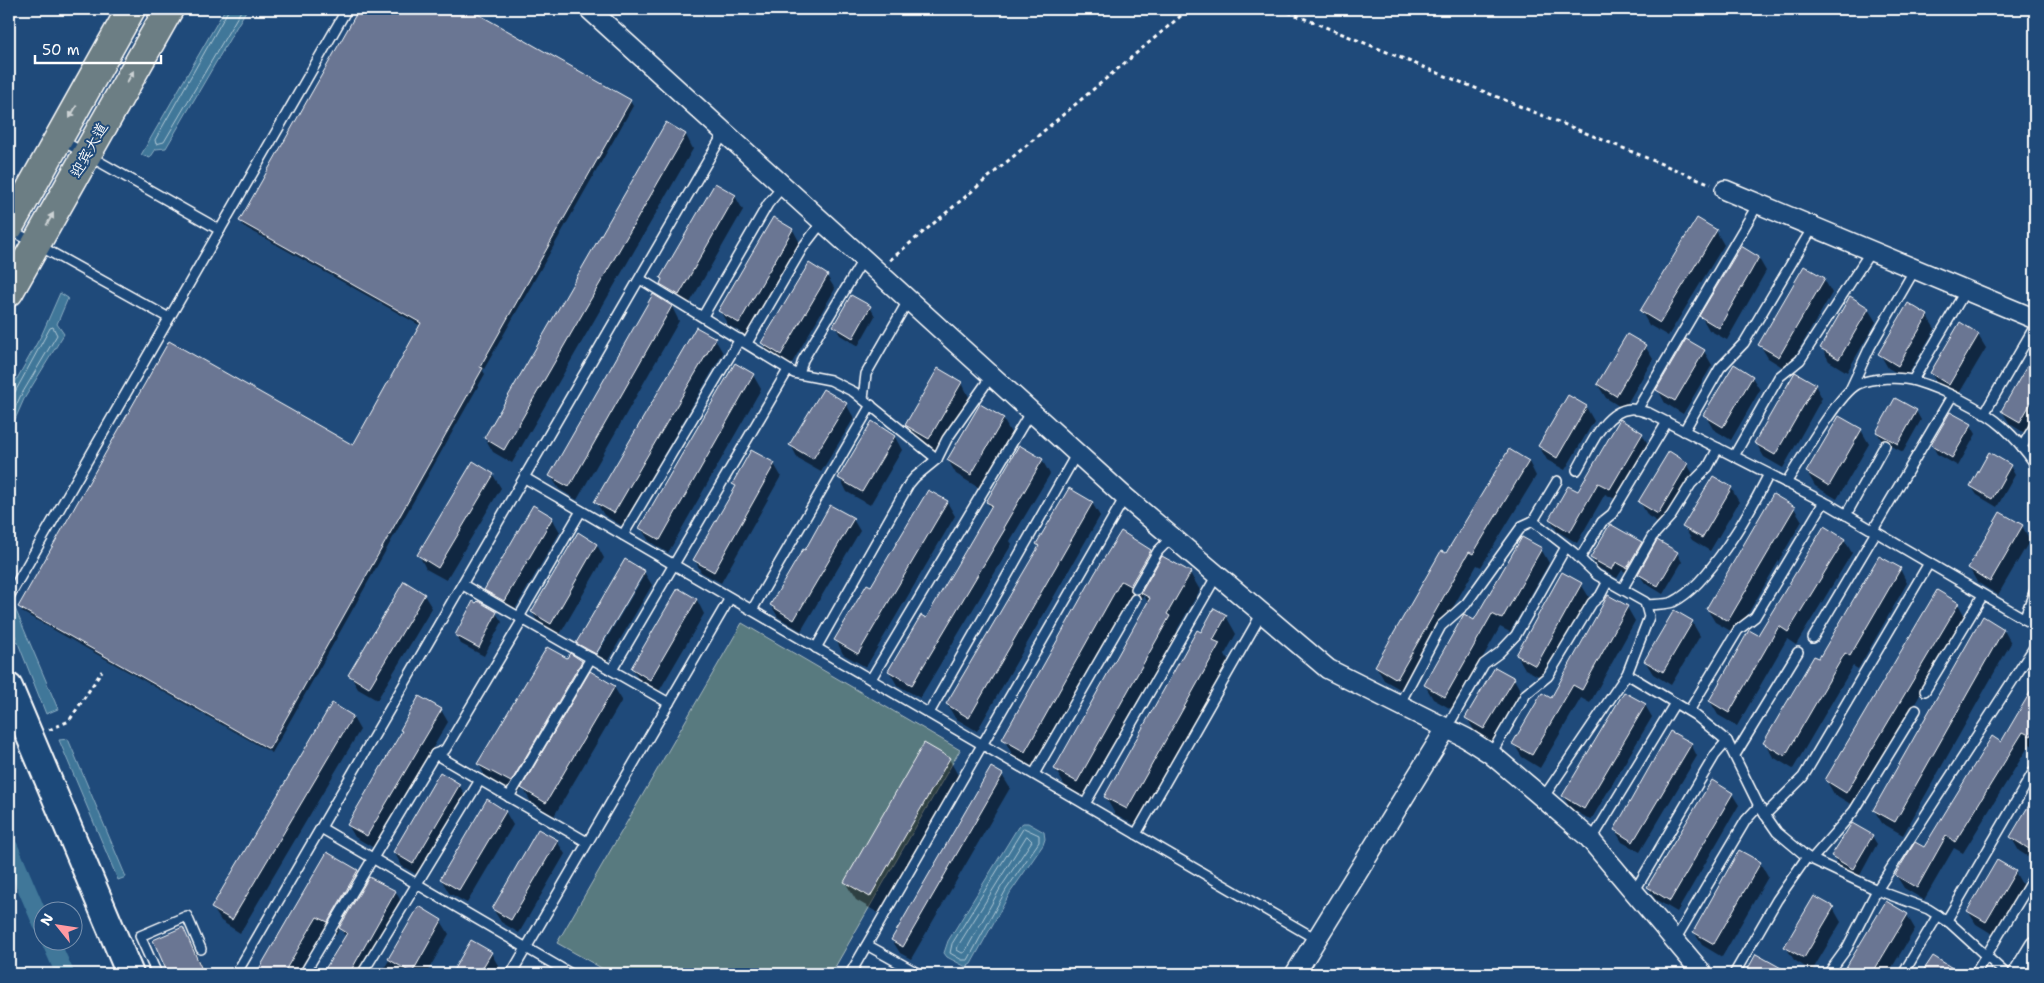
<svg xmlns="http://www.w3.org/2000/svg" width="2044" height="983" font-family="'Shantell Sans','LXGW WenKai TC',sans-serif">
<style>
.green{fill:#587a7f;stroke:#acbcbf}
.water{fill:#3f7799;stroke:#8cadc2}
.shadow{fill:#0007;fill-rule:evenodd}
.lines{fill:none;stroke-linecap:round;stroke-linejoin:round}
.shore{stroke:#b2c9d6;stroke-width:1}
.canal{stroke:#3f7799;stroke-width:18}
.building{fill:#6b7693;stroke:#fff}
.lane-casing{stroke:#fff;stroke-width:12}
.street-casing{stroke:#fff;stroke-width:22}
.secondary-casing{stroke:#fff;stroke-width:30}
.highway-casing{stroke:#fff;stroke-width:31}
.path{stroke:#fff;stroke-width:3;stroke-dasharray:4 4;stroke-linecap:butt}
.lane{stroke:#1f4a7a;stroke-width:9}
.street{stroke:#1f4a7a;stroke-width:19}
.secondary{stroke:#1f4a7a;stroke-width:26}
.highway{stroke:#6c7e84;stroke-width:28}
.oneway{fill:#ccd2d4}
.labels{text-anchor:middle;stroke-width:4;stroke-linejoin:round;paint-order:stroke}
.street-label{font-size:15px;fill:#fff;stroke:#1f4a7a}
</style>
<rect width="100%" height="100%" fill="#1f4a7a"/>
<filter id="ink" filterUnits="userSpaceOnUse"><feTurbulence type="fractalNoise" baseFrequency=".02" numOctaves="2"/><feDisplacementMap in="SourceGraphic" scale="10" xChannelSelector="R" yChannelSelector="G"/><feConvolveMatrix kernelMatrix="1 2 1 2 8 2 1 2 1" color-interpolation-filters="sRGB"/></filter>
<g filter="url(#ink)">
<path class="green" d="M742 623 960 750 831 974H612L557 943Z"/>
<g class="water">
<path d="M225 9H247L166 148 156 149 150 158 141 155Z"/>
<path d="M60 293 68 298 57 324 64 334 24 399 9 433V393L42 334Z"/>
<path d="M14 606 58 709 46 714 9 620V608Z"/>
<path d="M68 739 126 877 118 880 59 740Z"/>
<path d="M1023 823H1028L1044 832 1045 839 1043 845 1010 893 971 964 966 967 947 957 944 953 948 941 1018 827Z"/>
</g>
<g class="shadow">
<path d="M360 9H467L630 101 633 106 483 371 485 374 272 753 22 612 20 607 354 447 421 326 243 226 241 221Z"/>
<path d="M666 124 686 135 693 149 512 463 493 452 485 438Z"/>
<path d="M735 196 743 210 687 308 669 297 661 284Z"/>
<path d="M793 230 800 243 747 336 728 325 720 311Z"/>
<path d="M1716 231 1724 245 1668 336 1649 325 1641 311Z"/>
<path d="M1758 257 1766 271 1727 340 1709 330 1701 316Z"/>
<path d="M827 276 835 289 789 368 771 357 763 343Z"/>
<path d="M1824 279 1832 293 1787 370 1768 358 1760 345Z"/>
<path d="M654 296 672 307 679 321 577 500 559 489 551 476Z"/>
<path d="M870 307 875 316 858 346 840 335 835 326Z"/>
<path d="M1868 309 1876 322 1847 372 1829 361 1822 348Z"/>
<path d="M1927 316 1935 329 1906 378 1888 368 1880 354Z"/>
<path d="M1978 335 1986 348 1957 397 1939 387 1931 373Z"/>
<path d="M715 339 723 353 622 526 604 515 596 502Z"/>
<path d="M1645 346 1653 359 1624 409 1606 398 1598 385Z"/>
<path d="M1704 351 1712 365 1683 414 1665 403 1658 390Z"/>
<path d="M2031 361 2035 364V422L2028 435 2010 424 2002 411Z"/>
<path d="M939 370 962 383 969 397 937 452 914 438 907 425Z"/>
<path d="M753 375 761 389 668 553 649 541 641 528Z"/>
<path d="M1752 377 1760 390 1731 440 1713 429 1705 415Z"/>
<path d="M1815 385 1822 398 1783 468 1764 457 1756 443Z"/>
<path d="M846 404 854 418 821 472 798 459 791 445Z"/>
<path d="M1586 407 1594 421 1565 470 1547 460 1539 446Z"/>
<path d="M1916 411 1921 420 1903 452 1882 441 1877 432Z"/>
<path d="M1003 419 1011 433 979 488 956 474 948 460Z"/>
<path d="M1971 425 1976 434 1958 466 1937 454 1932 445Z"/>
<path d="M1861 430 1869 444 1837 499 1815 486 1807 472Z"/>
<path d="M1642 434 1649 446 1617 500 1605 494 1577 543 1557 531 1550 519Z"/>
<path d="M895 437 902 450 870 505 847 492 840 478Z"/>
<path d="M1510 450 1529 462 1536 476 1481 567 1477 565 1405 692 1384 680 1376 666Z"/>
<path d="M1042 460 1050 474 1010 541 1012 544 920 698 897 685 889 671 927 619 991 509 987 502Z"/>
<path d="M774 464 781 476 721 583 701 572 695 560 736 488 734 484Z"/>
<path d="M1687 464 1695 477 1666 527 1648 516 1640 502Z"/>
<path d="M2010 466 2015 475 1997 507 1977 495 1971 486Z"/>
<path d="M493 475 501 488 446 580 426 569 419 555Z"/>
<path d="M1731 488 1739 502 1710 551 1692 540 1684 527Z"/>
<path d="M947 502 955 516 866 667 843 654 836 640Z"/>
<path d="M1092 503 1100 516 977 731 955 718 947 704 1039 548 1037 544Z"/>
<path d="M1794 508 1802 521 1736 634 1715 622 1707 609Z"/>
<path d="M552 518 560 532 512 614 493 603 485 590Z"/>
<path d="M853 519 860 531 801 631 778 617 771 605Z"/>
<path d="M2022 526 2030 540 1998 595 1977 582 1969 568Z"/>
<path d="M1522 539 1541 549 1549 563 1510 632 1500 627 1453 710 1433 699 1425 685 1474 622Z"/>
<path d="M1844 539 1852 553 1796 645 1787 639 1737 726 1718 715 1710 701 1759 637Z"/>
<path d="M1641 543 1646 552 1632 576 1622 570 1617 578 1597 567 1591 558Z"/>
<path d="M597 545 604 558 559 636 540 626 532 612Z"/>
<path d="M1151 551 1159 565 1190 573 1200 590 1177 630 1179 634 1087 798 1065 786 1055 769 1148 603 1144 595 1140 602 1131 597 1035 768 1013 756 1004 739 1096 574Z"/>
<path d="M1677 553 1682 562 1663 594 1645 583 1639 574Z"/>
<path d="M1900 569 1907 583 1858 669 1853 666 1793 769 1773 757 1765 743 1819 660Z"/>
<path d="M644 572 652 585 604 667 585 656 578 643ZM640 577H643L594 660 592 659Z"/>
<path d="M1581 584 1589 597 1544 679 1525 669 1517 655Z"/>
<path d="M678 590 697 600 704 614 658 693 640 682 632 668Z"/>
<path d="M424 595 432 608 377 700 358 689 350 675Z"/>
<path d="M1958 604 1966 618 1854 806 1834 794 1826 780Z"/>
<path d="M1627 607 1635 621 1590 703 1581 698 1540 768 1522 757 1514 744Z"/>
<path d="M496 613 502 622 484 656 461 644 456 635Z"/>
<path d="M1226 616 1236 634 1225 654 1229 662 1137 826 1115 814 1105 796 1201 634Z"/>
<path d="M1692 622 1700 636 1671 685 1653 674 1645 661Z"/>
<path d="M2004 630 2011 643 1903 835 1882 823 1874 810Z"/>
<path d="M567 660 581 661 589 675 614 687 622 700 554 816 531 802 523 788 518 795 486 778 479 764Z"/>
<path d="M1514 679 1522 693 1492 742 1475 732 1467 718Z"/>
<path d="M2035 687V747L2030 744 1963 853 1954 848 1924 900 1904 888 1896 875 1925 849 2002 744Z"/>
<path d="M1625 694 1645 705 1652 717 1591 820 1570 808 1563 796Z"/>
<path d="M441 710 448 722 374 848 355 837 348 825 403 732Z"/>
<path d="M352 716 360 730 240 933 221 921 213 908Z"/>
<path d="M1691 744 1697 756 1640 852 1622 842 1615 830Z"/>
<path d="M949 759 959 777 880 914 856 900 845 882Z"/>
<path d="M1002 775 1010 788 911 959 900 953 892 940Z"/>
<path d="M459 785 467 798 421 877 402 866 394 852Z"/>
<path d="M1732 794 1739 805 1677 912 1655 899 1648 887Z"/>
<path d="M2035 797V861L2019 851 2011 837Z"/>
<path d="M505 811 513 825 467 903 449 893 441 879Z"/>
<path d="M1872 836 1877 844 1859 877 1838 865 1833 856Z"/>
<path d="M557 841 565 854 519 933 501 922 493 909Z"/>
<path d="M328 854 358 871 366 885 370 878H373L396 892 403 905 363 974H324L346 937 340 928 336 935 324 930 299 974H257Z"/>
<path d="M1998 861 2015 872 2023 886 1994 935 1976 924 1968 911Z"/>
<path d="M1760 863 1768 877 1722 957 1702 945 1694 932Z"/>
<path d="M1886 903 1907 915 1915 929 1888 974H1843Z"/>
<path d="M419 908 441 921 449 934 426 974H381Z"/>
<path d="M1833 908 1841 922 1812 971 1794 960 1786 947Z"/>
<path d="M183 929 193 947 205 974H170L155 941Z"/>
<path d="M472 942 491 953 499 967 495 974H453Z"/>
</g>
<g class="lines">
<g class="shore">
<path d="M229 9 155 140 156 144 164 142 242 9"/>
<path d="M9 394 15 392 50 328 53 327 57 335 20 397 9 421"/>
<path d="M1024 828 1039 835V842L1006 890 968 960H962L950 953 952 944Z"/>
<path d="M1027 836 1032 841 1001 887 965 952 962 953 957 950 958 946Z"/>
</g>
<g class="canal">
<path d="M9 847 42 924"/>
<path d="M50 940 65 974"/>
</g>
</g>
<g class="building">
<path d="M359 9H469L631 100 480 367 483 368 269 749 18 607 169 341 353 445 421 323 239 221Z"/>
<path d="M666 122 686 134 504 450 484 438Z"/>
<path d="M715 183 736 195 679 295 660 284 662 279 660 278Z"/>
<path d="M773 217 793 229 739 323 718 311Z"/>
<path d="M1697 218 1717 230 1660 323 1640 311Z"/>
<path d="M1741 246 1759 257 1719 328 1699 316Z"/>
<path d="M809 263 828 275 781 355 761 343Z"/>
<path d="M1804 266 1825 278 1779 357 1758 345Z"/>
<path d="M653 294 672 306 569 487 549 476Z"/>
<path d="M851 295 871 306 853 338 833 326Z"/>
<path d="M1850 296 1869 308 1839 359 1820 348Z"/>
<path d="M1908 303 1928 315 1898 366 1878 354Z"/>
<path d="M1960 322 1979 334 1949 385 1930 373Z"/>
<path d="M696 327 716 338 614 513 594 502Z"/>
<path d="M1627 334 1646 345 1616 396 1597 384Z"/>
<path d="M1686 339 1705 350 1675 401 1656 390Z"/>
<path d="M2035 352V396L2020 422 2001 411Z"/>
<path d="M735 363 754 374 660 540 639 528Z"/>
<path d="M1734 364 1753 376 1723 427 1703 415Z"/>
<path d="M938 368 962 382 929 439 905 425Z"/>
<path d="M1795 372 1816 384 1775 455 1754 443Z"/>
<path d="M823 389 847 403 813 459 789 445Z"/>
<path d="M1568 395 1587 406 1557 458 1538 446Z"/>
<path d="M1895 398 1917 410 1898 444 1876 432Z"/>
<path d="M980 404 1004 418 971 475 947 460Z"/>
<path d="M1950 412 1972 424 1952 458 1931 445Z"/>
<path d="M1839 416 1862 429 1829 486 1806 472Z"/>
<path d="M1620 419 1643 433 1610 489 1598 483 1570 532 1549 519 1568 486 1578 491Z"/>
<path d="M872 421 895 436 862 492 838 478Z"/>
<path d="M1019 445 1043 459 1003 528 1005 529 912 685 888 671 921 615 926 618 992 505 986 502Z"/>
<path d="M1509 449 1529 461 1473 554 1469 552 1397 679 1375 666 1441 551 1446 553Z"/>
<path d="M751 450 775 463 714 572 693 560 736 486 732 484Z"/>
<path d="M1669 451 1688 463 1658 514 1638 502Z"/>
<path d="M1989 452 2011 465 1992 499 1970 486Z"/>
<path d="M473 461 494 474 438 568 417 555Z"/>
<path d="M1713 476 1732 487 1702 538 1682 527Z"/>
<path d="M1069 488 1093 502 969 718 946 704 1039 546 1036 544Z"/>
<path d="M928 490 948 501 858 654 834 640 867 584 871 586Z"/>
<path d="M1773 494 1795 507 1728 621 1706 609Z"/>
<path d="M533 505 553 517 504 601 484 590Z"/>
<path d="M830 505 854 518 794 620 770 605 803 549 805 550Z"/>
<path d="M2000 512 2023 525 1990 582 1968 568Z"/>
<path d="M1610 524 1642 542 1627 568 1616 562 1612 570 1590 558Z"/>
<path d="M1824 526 1845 539 1788 632 1779 626 1729 713 1709 701 1749 630 1758 635Z"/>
<path d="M1121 531 1151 550 1130 586 1121 581 1025 752 1002 739 1095 573Z"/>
<path d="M578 532 597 544 551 624 531 612Z"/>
<path d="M1522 537 1542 548 1502 619 1492 614 1445 697 1424 685 1464 614 1474 620Z"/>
<path d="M1657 540 1678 552 1658 586 1638 574Z"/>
<path d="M1162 556 1191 572 1167 614 1170 616 1077 782 1054 769 1150 598 1141 593Z"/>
<path d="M1879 556 1901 568 1850 656 1845 653 1785 756 1763 743 1814 656 1819 658Z"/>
<path d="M625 559 645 571 596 654 576 643Z"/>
<path d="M1562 572 1582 583 1536 666 1516 655Z"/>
<path d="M404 581 425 594 369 688 348 675Z"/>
<path d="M678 588 697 599 650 680 631 668Z"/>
<path d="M1937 590 1959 603 1846 793 1825 780Z"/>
<path d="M1608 595 1628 606 1582 690 1573 685 1532 755 1512 744 1542 693 1551 698Z"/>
<path d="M473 601 476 603 478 601 497 612 479 648 455 635Z"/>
<path d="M1214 608 1227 615 1213 640 1220 643 1127 809 1104 797 1197 630 1201 632Z"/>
<path d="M1674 610 1693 621 1663 672 1644 661Z"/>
<path d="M1983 616 2004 629 1895 822 1873 810Z"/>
<path d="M547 647 567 658 570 653 582 661 511 782 477 764Z"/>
<path d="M1495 667 1515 678 1484 729 1465 718Z"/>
<path d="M590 671 615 686 546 803 521 788Z"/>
<path d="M2035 684V728L2031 736 2023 732 1955 842 1946 836 1917 888 1895 875 1915 842 1924 847 1992 736 2001 742Z"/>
<path d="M1624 692 1646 704 1584 809 1562 796Z"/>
<path d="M419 696 442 709 367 836 347 825 402 731 400 730Z"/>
<path d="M332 703 353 716 232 920 211 908Z"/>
<path d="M1670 731 1692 743 1633 842 1614 830Z"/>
<path d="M924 743 950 758 870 897 844 882Z"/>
<path d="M991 767 1003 774 903 947 891 940Z"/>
<path d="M440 772 460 784 413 864 393 852Z"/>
<path d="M1712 780 1733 793 1670 901 1647 887Z"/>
<path d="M2035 795V839L2029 849 2010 837Z"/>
<path d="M487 799 506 811 459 890 440 879Z"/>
<path d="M1852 823 1873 835 1853 869 1831 856Z"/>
<path d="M538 829 558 840 511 920 492 909Z"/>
<path d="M1739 850 1761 862 1714 944 1693 932Z"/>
<path d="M327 852 358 870 328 922 317 917 283 974H256Z"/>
<path d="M1997 860 2016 871 1986 922 1967 911Z"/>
<path d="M369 877 396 891 349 974H322L347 933 339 928Z"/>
<path d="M1814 896 1834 907 1804 958 1784 947Z"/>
<path d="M1886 901 1908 914 1872 974H1842Z"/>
<path d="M419 906 442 920 412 973 388 959Z"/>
<path d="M183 927 204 974H168L153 940Z"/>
<path d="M471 940 492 952 479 974H451Z"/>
<path d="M1756 954 1792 974H1745Z"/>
<path d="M1933 956 1962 974H1921Z"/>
</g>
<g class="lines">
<g class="lane-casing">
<g id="lane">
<path d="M61 140 220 230"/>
<path d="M11 230 169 318"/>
<path d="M640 279 794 373 830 380 854 392 937 459"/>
<path d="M703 316 768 204 784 185"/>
<path d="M747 343 803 247 823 221"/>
<path d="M799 374 803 360 864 258"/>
<path d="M1913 380 1966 290"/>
<path d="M1851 388 1870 347 1915 269"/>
<path d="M863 399 866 374 909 299"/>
<path d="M1637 410 1758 204"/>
<path d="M1984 414 2035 326"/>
<path d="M1684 431 1720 368 1744 343 1813 227"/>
<path d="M2022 447 2035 425"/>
<path d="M1734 456 1779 377 1800 360 1871 251"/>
<path d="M1577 470C1589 450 1603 411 1630 409 1635 408 1643 412 1649 413L1828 504 2035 625"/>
<path d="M525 478 1316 939"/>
<path d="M1786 483C1799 463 1839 393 1858 384 1872 378 1900 376 1915 381 1942 389 1982 408 2003 427 2015 438 2026 451 2035 464"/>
<path d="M1846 515 1885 445"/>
<path d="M1533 521 1557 481"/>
<path d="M1873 530 1952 396"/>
<path d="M623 535 740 339"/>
<path d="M1580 558 1602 522 1612 514 1667 422"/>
<path d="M463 585 669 703"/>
<path d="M1623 588 1652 537 1671 516 1691 484 1708 467 1718 448"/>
<path d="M1136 589 1158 551 1172 537"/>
<path d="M10 595 347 9"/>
<path d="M1646 605C1654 604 1665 605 1673 602 1709 585 1751 510 1769 474"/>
<path d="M752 610 871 405"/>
<path d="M519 617 581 511"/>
<path d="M2024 619 2035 590"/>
<path d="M1813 638 1876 532"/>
<path d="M816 648 909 484 915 477 937 459 947 439 992 375"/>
<path d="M612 670 788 370"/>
<path d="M1627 674 1695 715 1727 741 1759 806 1777 832 1807 857 1877 890 1928 909 1950 923 2006 974"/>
<path d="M871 679 1031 411"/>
<path d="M1925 691 1983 595"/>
<path d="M1399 705 1441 626 1466 604 1522 526 1533 521 1573 552 1597 575 1645 602 1649 617 1627 674 1543 798"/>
<path d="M1689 711 1738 630 1755 617 1824 502"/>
<path d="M929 713 1077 453"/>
<path d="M1446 729 1484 664 1499 653 1516 635 1566 547"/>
<path d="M435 754 587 842"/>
<path d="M1491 754 1526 694 1548 676 1592 603 1600 596 1608 581"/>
<path d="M1735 755 1798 652"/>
<path d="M1034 774 1135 599"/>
<path d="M509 797 591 658"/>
<path d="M1085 804 1217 575"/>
<path d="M1765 815 1803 777 1929 563"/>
<path d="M321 828 571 974"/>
<path d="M1136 834 1262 613"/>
<path d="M1591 841 1675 703"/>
<path d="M1812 859 1854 811 1916 710"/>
<path d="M1634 892 1715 755 1727 741"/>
<path d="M1947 920 2035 769"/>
<path d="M1675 940 1746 820 1759 806"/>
<path d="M867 945 919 974"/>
<path d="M157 974 140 936 187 916 201 949"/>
<path d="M236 974 725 131"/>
<path d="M304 974 435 754 445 750 523 619"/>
<path d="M362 974 480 780"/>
<path d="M511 974 730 598"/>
<path d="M850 974 1125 497"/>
<path d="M1734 974 1777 900 1807 857"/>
<path d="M1828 974 1847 948 1877 890 2035 646"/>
<path d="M1903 974 1938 915"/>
<path d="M1975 974 2035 875"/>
</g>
</g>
<g class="street-casing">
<g id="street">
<path d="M589 9 1125 497 1328 669 1466 738 1491 754 1543 798 1588 837 1703 974"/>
<path d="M1725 190 2035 319"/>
<path d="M1295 974 1446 729"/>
<path d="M2018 974 2035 946"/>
</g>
</g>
<g class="secondary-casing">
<path id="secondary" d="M9 687 130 974"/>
</g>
<g class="highway-casing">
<g id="highway">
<path d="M9 227 131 9"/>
<path d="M9 292 169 9"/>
</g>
</g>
<g class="path">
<path d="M1281 9 1711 184"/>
<path d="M890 260 1189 9"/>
<path d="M49 730 69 721 102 671"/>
</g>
<use href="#lane" class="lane"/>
<use href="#street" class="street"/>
<use href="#secondary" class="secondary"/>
<use href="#highway" class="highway"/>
</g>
<defs><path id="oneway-solid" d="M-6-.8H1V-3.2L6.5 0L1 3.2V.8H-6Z" transform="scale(1.25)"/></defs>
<g class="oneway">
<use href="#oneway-solid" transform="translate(130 77) rotate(-61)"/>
<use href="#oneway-solid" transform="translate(73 112) rotate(119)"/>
<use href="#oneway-solid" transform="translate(50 219) rotate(-61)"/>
</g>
</g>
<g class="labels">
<g class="street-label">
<text transform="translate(89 150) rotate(-61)" y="5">迎宾大道</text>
</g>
</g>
<rect width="2044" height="983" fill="none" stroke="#1f4a7a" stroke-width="30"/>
<rect x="15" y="15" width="2014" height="953" fill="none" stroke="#fff" stroke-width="2" filter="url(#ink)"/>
<g transform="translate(58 926) rotate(300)"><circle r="24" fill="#1f4a7a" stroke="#7992af"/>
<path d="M0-4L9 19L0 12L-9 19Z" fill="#ff9aa2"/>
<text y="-8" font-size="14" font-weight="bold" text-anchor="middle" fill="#ffffff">N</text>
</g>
<path d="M35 55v8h126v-8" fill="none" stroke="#ffffff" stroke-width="2.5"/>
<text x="42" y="55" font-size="15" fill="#ffffff" stroke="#1f4a7a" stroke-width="4" paint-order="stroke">50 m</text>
</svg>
